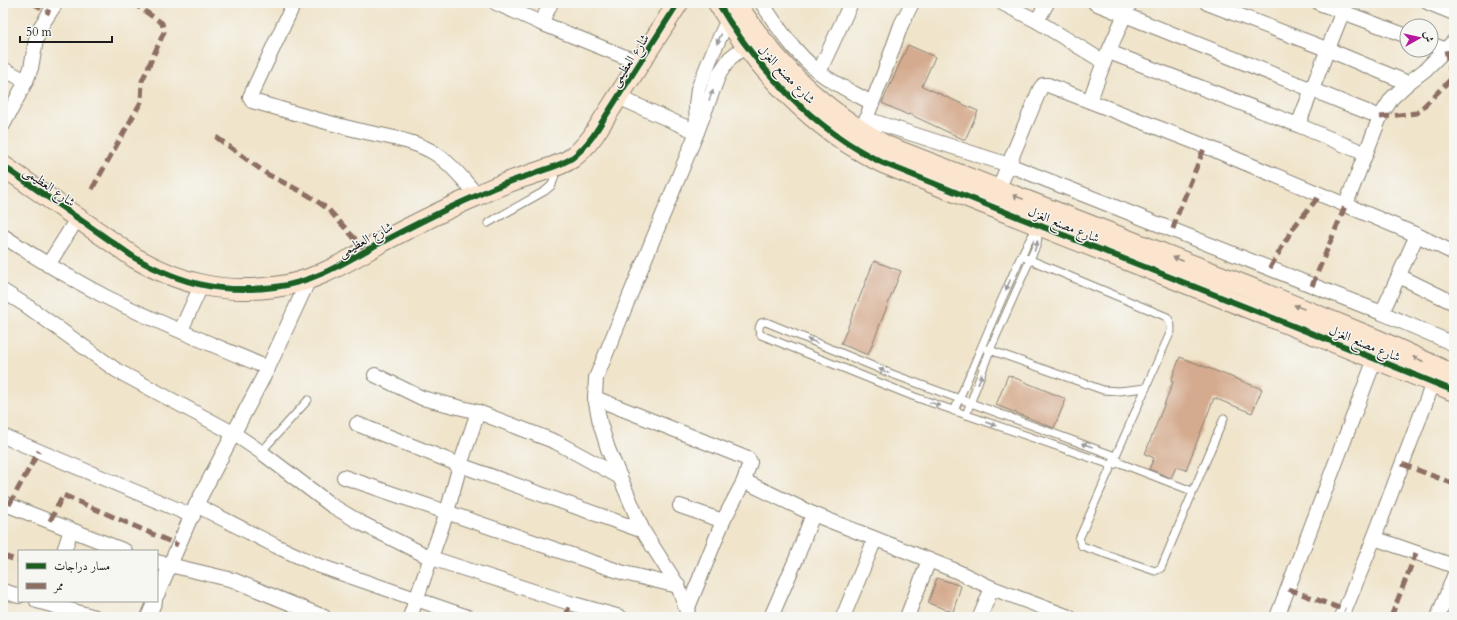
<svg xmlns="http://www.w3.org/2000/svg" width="1457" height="620" font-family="Cardo,Amiri,serif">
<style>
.building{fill:#d5ab8f}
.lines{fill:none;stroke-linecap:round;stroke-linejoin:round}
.lane-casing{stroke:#868073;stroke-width:9}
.street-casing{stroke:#868073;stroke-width:16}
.secondary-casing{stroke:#868073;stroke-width:22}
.lane{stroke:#fff;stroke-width:7}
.street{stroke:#fff;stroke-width:14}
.secondary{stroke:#fbe5cf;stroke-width:20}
.quiet{stroke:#8d6e63;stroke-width:5;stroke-dasharray:10 5;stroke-linecap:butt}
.cycleway-casing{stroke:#f6f6f2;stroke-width:8}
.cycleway{stroke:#1b5e20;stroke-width:6}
.oneway{fill:#999}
.oneway2{fill:#978b7e}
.labels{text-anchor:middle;stroke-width:3;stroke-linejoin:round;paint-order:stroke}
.street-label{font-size:13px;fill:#1c1c1c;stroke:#f6f6f2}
</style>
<rect width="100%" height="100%" fill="#f6f6f2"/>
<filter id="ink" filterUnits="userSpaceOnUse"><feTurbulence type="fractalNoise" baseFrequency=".025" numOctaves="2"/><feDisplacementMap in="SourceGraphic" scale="8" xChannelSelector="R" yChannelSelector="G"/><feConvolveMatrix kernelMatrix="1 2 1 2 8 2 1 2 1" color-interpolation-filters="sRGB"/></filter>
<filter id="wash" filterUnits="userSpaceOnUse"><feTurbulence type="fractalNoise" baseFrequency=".012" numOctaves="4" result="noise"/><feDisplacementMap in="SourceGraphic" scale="16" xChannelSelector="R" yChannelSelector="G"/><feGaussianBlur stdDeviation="0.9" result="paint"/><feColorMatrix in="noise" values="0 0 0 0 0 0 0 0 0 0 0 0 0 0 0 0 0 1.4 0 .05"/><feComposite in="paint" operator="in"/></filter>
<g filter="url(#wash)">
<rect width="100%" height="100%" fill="#f0e4ca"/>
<g id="blocks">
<g class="building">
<path d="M908 45 935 57 922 86 978 111 965 140 909 114 908 115 882 103Z"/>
<path d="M874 261 901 271 868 355 841 344Z"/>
<path d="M1180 357 1262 389 1252 413 1214 398 1186 470 1176 467 1171 478 1149 469 1154 458 1145 454 1173 382 1171 381Z"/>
<path d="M1008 375 1066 399 1054 428 996 405Z"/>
<path d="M937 578 961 586 953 612 928 603Z"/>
</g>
</g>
</g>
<g filter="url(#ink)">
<use href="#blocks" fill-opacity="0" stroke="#868073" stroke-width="1"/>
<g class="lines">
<g class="lane-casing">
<g id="lane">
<path d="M488 223 545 191 552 185 557 168"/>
<path d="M1021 256 1167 317C1171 322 1171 325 1171 331L1079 539 1082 546 1155 571 1161 568 1224 418"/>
<path d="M987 349 1103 390 1119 391 1146 388"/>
<path d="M954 411C972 370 988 330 1006 290 1016 268 1024 246 1038 227"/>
<path d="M966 415 990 350 1037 244 1039 228"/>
<path d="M261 452 308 400"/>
<path d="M1120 463 1111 465 915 397 761 335C758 331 758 328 761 323L766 322 892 374 1115 456 1120 463 1192 491"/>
</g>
</g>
<g class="street-casing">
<g id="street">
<path d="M294 3 250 97 252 101C285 110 317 120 349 128 378 136 411 138 436 154 453 165 464 181 477 195"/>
<path d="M496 3 541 23 640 63"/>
<path d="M762 3C778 28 795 53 819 72 834 84 854 93 872 103"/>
<path d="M1002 3 1037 21 1104 62"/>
<path d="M1095 3 1380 117"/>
<path d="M1207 3 1329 50 1408 83"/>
<path d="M1319 3 1407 36"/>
<path d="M1429 3 1454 13"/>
<path d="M1037 21 1047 3"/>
<path d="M541 23 551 3"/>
<path d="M1431 44 1446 50"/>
<path d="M1109 52 1298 125 1366 154"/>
<path d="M3 69 26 81"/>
<path d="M819 72 851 3"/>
<path d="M618 97 697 132"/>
<path d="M1090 100 1104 62 1130 3"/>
<path d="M869 111 884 73 901 25 912 3"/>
<path d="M866 119 1009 165 1382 313 1454 344"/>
<path d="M3 125 26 81 31 68 36 40 41 26 56 3"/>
<path d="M1298 125 1346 3"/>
<path d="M697 127 696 105 698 89 713 52 731 13"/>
<path d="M998 190 1040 89 1043 85H1048L1205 146 1417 235 1454 253"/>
<path d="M1346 204 1380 117 1392 98 1408 83 1425 70 1454 41"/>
<path d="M3 236C36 258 70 278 106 297 158 323 214 345 268 368"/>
<path d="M48 265 77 219"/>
<path d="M1399 276 1454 303"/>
<path d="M3 291 27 306 116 370 233 433 261 452 331 505 361 523 431 558 570 603 620 617"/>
<path d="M1382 313 1417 235"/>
<path d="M181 330 201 286"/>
<path d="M375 375 422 398 478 412 556 442 620 477"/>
<path d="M595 398 748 459 750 462 744 481 723 521 687 610"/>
<path d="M357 424 460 465 643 531"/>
<path d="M3 436 193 516"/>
<path d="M344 477 624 573 678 586"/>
<path d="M744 481 813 514 954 570 992 588"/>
<path d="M3 503 125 551"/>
<path d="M196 505 276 546 317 565 468 617"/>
<path d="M680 506 723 521"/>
<path d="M1374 538 1454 566"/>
<path d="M64 551 71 530"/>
<path d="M157 562 233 580 324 617"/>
<path d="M3 591 19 596"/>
<path d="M157 595 196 505 268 368 309 279"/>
<path d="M37 601 95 617"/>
<path d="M148 617 155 601"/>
<path d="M410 617 447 512 460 465 478 412"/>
<path d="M689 617 678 586 643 531 608 449 600 423 595 398 596 378 697 132 719 74 730 58 753 40"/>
<path d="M771 617 797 557 813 514"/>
<path d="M843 617 875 539"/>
<path d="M907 617 929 560"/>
<path d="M980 617 992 588 1069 617"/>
<path d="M1277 617 1375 359"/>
<path d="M1342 617 1374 538 1433 383"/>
<path d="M1438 617 1454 576"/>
</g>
</g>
<g class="secondary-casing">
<g id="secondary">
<path d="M718 3C756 68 814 130 883 163 1073 240 1265 313 1454 391"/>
<path d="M736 3C776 66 821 109 886 146L1246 286 1380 341 1454 375"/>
<path d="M3 166 135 258C182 284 221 294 275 287 312 283 346 262 378 244 410 227 443 210 476 196 494 187 513 180 533 174 546 169 560 166 572 158 580 152 587 144 593 136L678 3"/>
</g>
</g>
<use href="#lane" class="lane"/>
<use href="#street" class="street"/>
<use href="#secondary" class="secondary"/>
<g class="quiet">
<path d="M33 3 50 13"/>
<path d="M1380 117 1417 113 1452 78 1446 50"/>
<path d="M216 137 267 174 308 195 328 209 366 251"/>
<path d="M92 189 141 102 142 81 164 32 162 23 133 3"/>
<path d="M1173 229 1177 216 1205 146"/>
<path d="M1270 268 1293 228 1321 194"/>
<path d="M1312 286 1346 204"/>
<path d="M1402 464 1454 484"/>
<path d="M9 505 39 451"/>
<path d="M50 521 63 495 178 545"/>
<path d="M3 556 19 561"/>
<path d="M1288 589 1345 610"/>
<path d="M566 617 570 603"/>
<path d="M1391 617 1416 553"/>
</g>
<g class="cycleway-casing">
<g id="cycleway">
<path d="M718 3C756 68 814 130 883 163 1073 240 1265 313 1454 391"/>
<path d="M3 166 135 258C182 284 221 294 275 287 312 283 346 262 378 244 410 227 443 210 476 196 494 187 513 180 533 174 546 169 560 166 572 158 580 152 587 144 593 136L678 3"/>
</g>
</g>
<use href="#cycleway" class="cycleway"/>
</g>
<defs><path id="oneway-solid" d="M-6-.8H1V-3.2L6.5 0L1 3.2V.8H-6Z"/></defs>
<g class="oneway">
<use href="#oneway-solid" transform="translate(719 39) rotate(115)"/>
<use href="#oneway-solid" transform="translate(711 95) rotate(-70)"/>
<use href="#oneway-solid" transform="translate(1036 246) rotate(-73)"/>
<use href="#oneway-solid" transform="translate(1008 285) rotate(114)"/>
<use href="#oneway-solid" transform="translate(812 341) rotate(-157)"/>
<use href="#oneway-solid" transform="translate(884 371) rotate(-158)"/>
<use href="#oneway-solid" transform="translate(980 379) rotate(-70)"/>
<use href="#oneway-solid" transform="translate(935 404) rotate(20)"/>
<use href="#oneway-solid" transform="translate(991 424) rotate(19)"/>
<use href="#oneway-solid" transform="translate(1087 445) rotate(-160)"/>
</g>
<g class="oneway2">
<use href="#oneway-solid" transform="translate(1018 197) rotate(-159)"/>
<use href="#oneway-solid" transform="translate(1178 259) rotate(-159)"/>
<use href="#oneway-solid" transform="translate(1299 307) rotate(-158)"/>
<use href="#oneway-solid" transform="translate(1418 359) rotate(-155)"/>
</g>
</g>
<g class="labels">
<g class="street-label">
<text transform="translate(629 60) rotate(-57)" y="5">شارع العظيمى</text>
<text transform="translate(787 74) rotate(46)" y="5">شارع مصنع الغزل</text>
<text transform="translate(50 186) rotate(35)" y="5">شارع العظيمى</text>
<text transform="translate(1064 224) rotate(22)" y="5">شارع مصنع الغزل</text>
<text transform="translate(365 239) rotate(-28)" y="5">شارع العظيمى</text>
<text transform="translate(1365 343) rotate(22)" y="5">شارع مصنع الغزل</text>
</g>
</g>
<rect width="1457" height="620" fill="none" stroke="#f6f6f2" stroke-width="16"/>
<rect x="18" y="550" width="140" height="52" fill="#f6f6f2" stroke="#9f9f9c"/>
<rect x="26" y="563" width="20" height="6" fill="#1b5e20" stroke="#9f9f9c"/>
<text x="54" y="570" font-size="12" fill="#1c1c1c">مسار دراجات</text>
<rect x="26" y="583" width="20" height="6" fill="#8d6e63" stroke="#9f9f9c"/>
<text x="54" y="590" font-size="12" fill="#1c1c1c">ممر</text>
<g transform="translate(1419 38) rotate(82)"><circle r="19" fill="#f6f6f2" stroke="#9f9f9c"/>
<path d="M0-3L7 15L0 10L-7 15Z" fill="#b5179e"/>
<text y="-6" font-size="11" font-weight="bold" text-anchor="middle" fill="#1c1c1c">ش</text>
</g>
<path d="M20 36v6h92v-6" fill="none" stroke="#1c1c1c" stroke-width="2"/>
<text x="26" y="36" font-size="12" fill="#1c1c1c" stroke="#f6f6f2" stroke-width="3" paint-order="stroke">50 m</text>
</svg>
